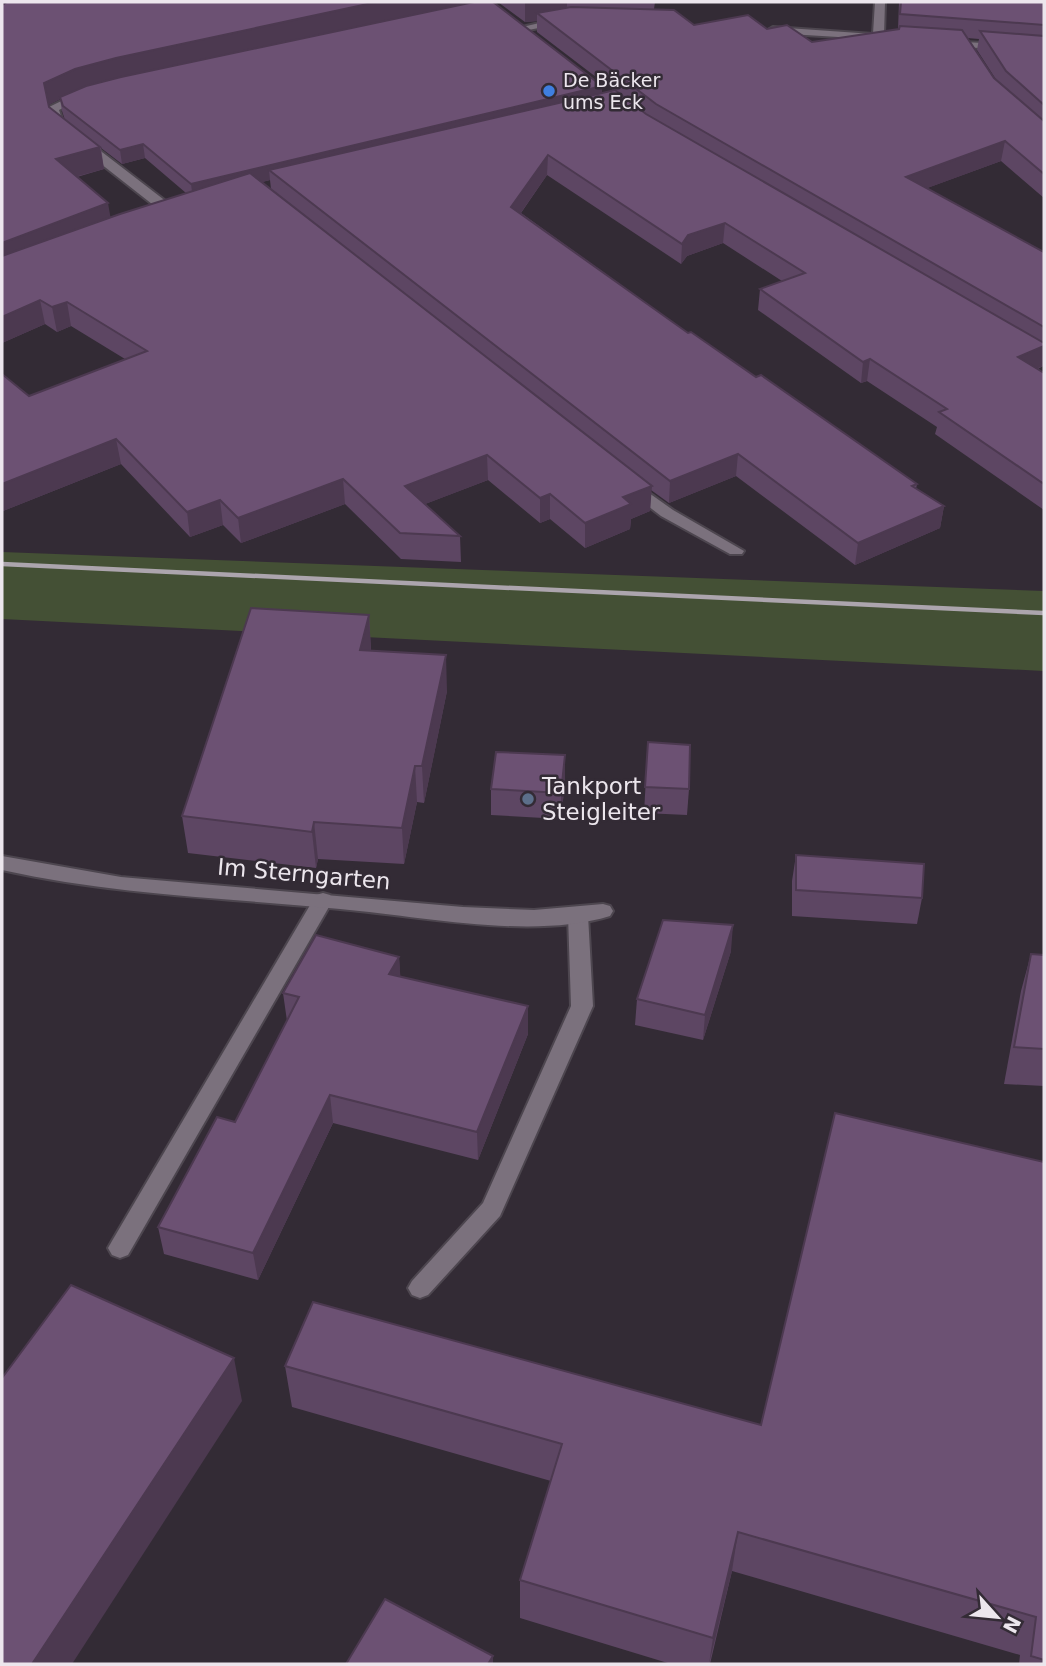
<svg xmlns="http://www.w3.org/2000/svg" width="1046" height="1666" font-family="'DejaVu Sans',sans-serif">
<style>
.green{fill:#445035}
.lines{fill:none;stroke-linecap:round;stroke-linejoin:round}
.service-casing{stroke:#4d464f;stroke-width:4}
.minor-casing{stroke:#4d464f;stroke-width:4}
.service{fill:#7b717d;fill-rule:evenodd}
.minor{fill:#7b717d;fill-rule:evenodd}
.rail{stroke:#aca5ad;stroke-width:4.5}
.wall{fill:#5d4663;fill-rule:evenodd}
.shaded-wall{fill:#4c3950}
.building{fill:#6c5173;stroke:#4c3950;stroke-width:2}
.shop-dot{fill:#3f7fe0;stroke:#332b35;stroke-width:2.5}
.service-dot{fill:#5c6f8a;stroke:#332b35;stroke-width:2.5}
.labels{text-anchor:middle;stroke-width:5;stroke-linejoin:round;paint-order:stroke}
.far-poi-label{font-size:19px;fill:#ece6ed;stroke:#332b35;text-anchor:start}
.poi-label{font-size:23px;fill:#ece6ed;stroke:#332b35;text-anchor:start}
.street-label{font-size:23px;fill:#ece6ed;stroke:#332b35}
</style>
<rect width="100%" height="100%" fill="#332b35"/>
<path class="green" d="M2 552 1044 591V671L2 619Z"/>
<g class="lines">
<g class="service-casing">
<g id="service">
<path d="M323 893 330 895 333 900 128 1255 120 1258 112 1255 108 1248 112 1241 316 895Z"/>
<path d="M578 908 585 910 588 915 593 1006 500 1216 428 1295 420 1298 412 1295 408 1288 412 1281 483 1203 571 1006 568 915 571 910Z"/>
</g>
</g>
<g class="minor-casing">
<g id="minor">
<path d="M875 2H885L884 35 889 38 887 40 773 33 768 30 773 27 873 34Z"/>
<path d="M561 18 566 21 565 23 523 31 518 28Z"/>
<path d="M944 41 1044 46V52L948 46 944 45Z"/>
<path d="M80 92 90 94 59 110 63 122 176 209V215H166L54 127 49 107Z"/>
<path d="M632 481 673 510 744 551 742 554H730L661 516 626 489V483Z"/>
<path d="M2 856 121 877 463 907 534 910 603 904 610 906 613 911 610 916C532 940 421 916 340 909 227 898 114 895 2 870Z"/>
</g>
</g>
<use href="#service" class="service"/>
<use href="#minor" class="minor"/>
<path class="rail" d="M2 564 1044 613"/>
</g>
<g class="wall">
<path d="M498 2H655L654 9 694 25 767 29 812 42 898 30 899 2H1044V198L1001 161 927 188 1044 252V361L1043 366 1038 369 1044 373V510L935 434 937 427 867 381 861 383 758 310 760 289 782 281 723 243 687 256 681 264 547 175 521 213 688 333 917 484 916 489 944 506 940 528 855 565 736 476 669 503 651 490 650 511 631 519 630 529 585 548 550 519 540 523 488 480 425 504 460 536 461 562 401 559 345 504 241 543 223 525 190 537 121 464 3 511 2 509V374L29 396 125 359 71 326 57 332 45 324 2 343V5L602 86V93L613 90 537 32V21L525 22ZM967 38 979 39 977 50 997 81 994 78ZM60 99 62 111 65 120 49 107 48 105ZM101 148 122 164 145 158 186 193 110 217 77 177 104 169ZM270 180 271 189 262 182Z"/>
<path d="M369 615 371 650 447 691 424 803 417 802 404 864 318 859 316 868 188 853 182 816Z"/>
<path d="M648 742 689 789 687 815 644 813Z"/>
<path d="M565 781 561 819 491 815V789Z"/>
<path d="M796 855 922 898 917 924 792 916V881Z"/>
<path d="M731 951 703 1040 635 1025 637 999Z"/>
<path d="M1031 954 1044 955V1086L1004 1084 1021 991Z"/>
<path d="M399 957 400 976 528 1034 478 1160 333 1123 258 1280 164 1254 158 1227 235 1122 287 1021 283 993Z"/>
<path d="M1044 1162V1664H1019L1020 1655 732 1571 710 1664H671L520 1618V1580L551 1481 292 1407 285 1366 761 1425Z"/>
</g>
<g class="shaded-wall">
<path d="M377 2H472L78 90 48 105 44 83 75 69 116 58Z"/>
<path d="M525 2H567V17L537 13V21L525 22Z"/>
<path d="M602 86V100L269 170 270 180 193 199 191 184Z"/>
<path d="M1005 141 1001 161 903 197 906 177Z"/>
<path d="M143 144 145 158 122 164 120 150Z"/>
<path d="M100 147 104 169 60 181 56 159Z"/>
<path d="M548 155 547 175 511 227V207Z"/>
<path d="M108 203 112 226 2 268V243Z"/>
<path d="M725 223 723 243 687 256 681 264 682 244 688 235Z"/>
<path d="M40 300 45 324 2 343V317Z"/>
<path d="M67 302 71 326 57 332 52 307Z"/>
<path d="M1044 346 1043 366 1014 378 1018 357Z"/>
<path d="M870 359 867 381 861 383 863 362Z"/>
<path d="M116 439 121 464 3 511 2 503V484Z"/>
<path d="M738 454 736 476 669 503 670 481Z"/>
<path d="M487 455 488 480 407 511 405 486Z"/>
<path d="M343 479 345 504 241 543 238 518Z"/>
<path d="M652 486 650 511 631 519 630 529 585 548V523L623 497Z"/>
<path d="M550 494V519L540 523V498Z"/>
<path d="M220 500 223 525 190 537 187 512Z"/>
<path d="M944 506 940 528 855 565 858 543Z"/>
<path d="M369 615 371 651 360 650Z"/>
<path d="M446 655 447 691 424 803 422 766Z"/>
<path d="M565 755V781L561 819V793Z"/>
<path d="M415 766 417 802 404 864 402 828Z"/>
<path d="M314 822 318 859 316 868 312 832Z"/>
<path d="M733 925 731 951 703 1040 705 1015Z"/>
<path d="M399 957 401 985 389 974Z"/>
<path d="M528 1006V1034L478 1160 477 1132Z"/>
<path d="M330 1095 333 1123 258 1280 253 1253Z"/>
<path d="M234 1358 242 1401 72 1664H32Z"/>
<path d="M738 1532 732 1571 709 1664 713 1638Z"/>
<path d="M493 1656V1664H488Z"/>
</g>
<g class="building">
<path d="M7 2H377L116 58 75 69 44 83 49 107 100 147 56 159 108 203 2 243V5Z"/>
<path d="M474 2H493L602 86 191 184 143 144 120 150 63 106 60 97 86 86 121 77Z"/>
<path d="M901 2H1044V25L900 14Z"/>
<path d="M571 7 674 10 694 25 748 15 767 29 787 25 812 42 899 29 900 26 962 30 994 78 1044 121V174L1005 141 906 177 1044 252V327L656 104 537 13Z"/>
<path d="M980 31 1044 36V105L1006 71Z"/>
<path d="M615 90 646 114 1044 343V346L1018 357 1044 373V484L939 412 947 409 870 359 863 362 760 289 805 273 725 223 688 235 682 244 548 155 511 207 688 333 691 332 756 377 761 375 917 484 912 486 944 506 858 543 738 454 670 481 269 170Z"/>
<path d="M250 173 652 486 623 497 631 504 585 523 550 494 540 498 487 455 405 486 460 536 400 533 343 479 238 518 220 500 187 512 116 439 2 484V374L29 396 147 351 67 302 52 307 40 300 2 317V256L120 214Z"/>
<path d="M251 608 369 615 360 650 446 655 422 766H415L402 828 314 822 312 832 182 816Z"/>
<path d="M648 742 690 745 689 789 645 787Z"/>
<path d="M496 752 565 755 561 793 491 789Z"/>
<path d="M796 855 924 864 922 898 796 890Z"/>
<path d="M663 920 733 925 705 1015 637 999Z"/>
<path d="M316 935 399 957 389 974 528 1006 477 1132 330 1095 253 1253 158 1227 217 1117 235 1122 299 997 283 993Z"/>
<path d="M1031 954 1044 955V1049L1014 1047Z"/>
<path d="M835 1113 1044 1162V1660L1031 1656 1036 1617 738 1532 713 1638 520 1580 562 1444 285 1366 313 1302 761 1425Z"/>
<path d="M71 1285 234 1358 32 1664H2V1378Z"/>
<path d="M385 1599 493 1656 488 1664H346Z"/>
</g>
<circle class="shop-dot" cx="549" cy="91" r="7"/>
<circle class="service-dot" cx="528" cy="799" r="7"/>
<g class="labels">
<g class="far-poi-label">
<text x="563" y="87">De Bäcker<tspan x="563" dy="22">ums Eck</tspan></text>
</g>
<g class="poi-label">
<text x="542" y="794">Tankport<tspan x="542" dy="26">Steigleiter</tspan></text>
</g>
<g class="street-label">
<text transform="translate(304 874) rotate(5)" y="8">Im Sterngarten</text>
</g>
</g>
<rect width="1046" height="1666" fill="none" stroke="#ece6ed" stroke-width="7"/>
<g transform="translate(997 1617) rotate(117)" stroke="#332b35" stroke-width="5" paint-order="stroke">
<path d="M0-5L12 26L0 18L-12 26Z" fill="#ece6ed"/>
<text y="-10" font-size="19" font-weight="bold" text-anchor="middle" fill="#ece6ed">N</text>
</g>
</svg>
